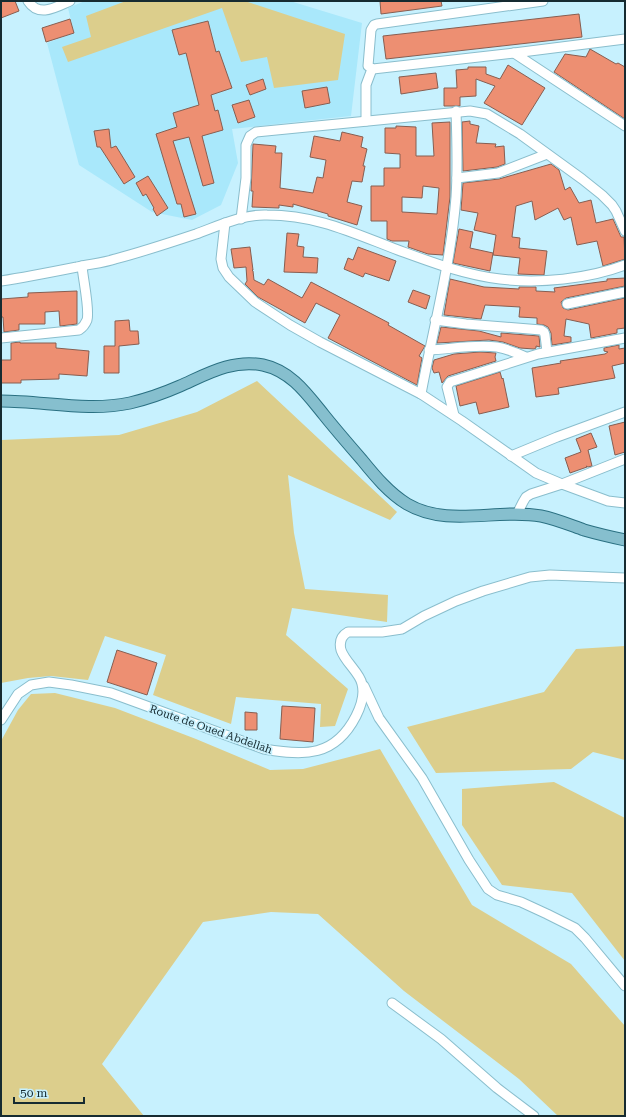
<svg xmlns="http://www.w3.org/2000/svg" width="626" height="1117" font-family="'Roboto Serif',serif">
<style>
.built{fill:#a9e8fb}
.green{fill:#dcce8c}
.building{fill:#ed8f72;stroke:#875e51;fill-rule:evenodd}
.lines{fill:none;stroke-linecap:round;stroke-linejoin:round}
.minor-casing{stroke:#8abecd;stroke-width:11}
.major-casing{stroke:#2a7082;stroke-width:13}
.minor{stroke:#fff;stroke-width:9}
.major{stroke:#86bfce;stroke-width:11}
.labels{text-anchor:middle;stroke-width:3.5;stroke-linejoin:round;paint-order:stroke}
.street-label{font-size:11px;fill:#162b31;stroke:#c7f1fe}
</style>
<rect width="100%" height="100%" fill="#c7f1fe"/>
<path class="built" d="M85 1H290L362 23 351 116 232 129 238 163 221 205 192 220 152 212 79 165 47 43 74 33 68 8Z"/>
<g class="green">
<path d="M126 1H245L345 34 338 80 274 88 267 57 241 62 222 8 68 62 62 47 91 37 86 16Z"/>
<path d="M257 381 397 512 390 520 288 475 294 533 305 589 388 595 387 622 292 608 286 635 348 689 335 726 320 727 321 704 236 697 231 724 153 695 166 655 105 636 88 680 51 676 28 678 1 683V440L119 435 197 412Z"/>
<path d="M625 646V760L593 752 571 769 436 773 407 727 544 692 576 649Z"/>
<path d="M55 693 115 708 196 739 270 770 303 769 380 749 472 905 571 964 625 1026V1116H558L519 1079 404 991 318 914 271 912 203 922 102 1064 144 1116H1V741L18 710 31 694Z"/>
<path d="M554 782 625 818V961L572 893 502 885 462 825V789Z"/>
</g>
<g class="building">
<path d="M1 1H15L19 11 1 18Z"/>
<path d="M380 1H441L442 6 381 14Z"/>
<path d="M579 14 582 37 386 59 383 36Z"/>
<path d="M70 19 74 33 46 42 42 28Z"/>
<path d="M208 21 216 52 219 51 232 88 211 95 215 111 218 110 223 130 202 136 214 183 203 186 189 137 173 141 196 214 184 217 181 204H177L156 134 177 127 173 113 199 105 186 53 179 55 172 30Z"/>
<path d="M590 49 616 64 618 63 625 67V119L554 72 565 54 586 57Z"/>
<path d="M508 65 545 88 522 125 484 103 495 86 476 79V96L460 97V106H444V88H457L456 70 468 69V67H486V74L500 79Z"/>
<path d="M436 73 438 88 401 94 399 77Z"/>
<path d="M263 79 266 89 250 95 246 85Z"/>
<path d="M327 87 330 103 305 108 302 91Z"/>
<path d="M249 100 255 117 238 123 232 105Z"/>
<path d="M470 121V124L479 126 476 143 496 144 495 147 504 146 505 164 497 167 463 171 462 122Z"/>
<path d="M450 122V197L443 255 428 254 408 247 409 241H392L387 239V221H371V186H384V168H400V154L385 153V128H396V126L416 127V156H434L432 123ZM423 186 439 188 437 214 402 212V197L422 198Z"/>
<path d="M109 129 111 148 116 146 135 177 124 184 100 147H97L94 131Z"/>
<path d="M342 132 363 137 361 147 367 149 363 166H365L362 182 352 181 347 202 362 206 357 225 328 216V214L293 204V207L279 205V208L252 207 253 191H251L253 144 276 146 275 153H282L280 188 313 193 317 177 323 178 326 160 310 157 314 136 340 141Z"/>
<path d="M551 164 559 170 565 190 570 187 579 203 591 200 596 223 613 219 621 237H624L625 259 603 266 597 241 577 245 571 217 564 220 558 208 535 220 532 201 516 206 512 237 520 238 519 248 547 251 544 275 518 274 520 258 493 255 496 235 474 230 478 213 461 210 463 183 499 179Z"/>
<path d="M148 176 168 208 157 216 153 209 154 208 146 194 143 196 136 183Z"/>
<path d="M459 229 473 232 470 248 493 253 490 271 453 263Z"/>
<path d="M287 233 299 234 297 246 304 247 303 257 318 258 317 273 284 272Z"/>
<path d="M250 247 253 270H252L253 271 254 280 264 285 268 279 302 298 311 282 389 323 388 325 425 346 419 356 422 358 417 385 328 338 340 315 316 303 305 323 258 297 245 284 247 281 246 267 234 268 231 249Z"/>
<path d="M358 247 396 261 389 281 365 273 363 277 344 269 348 258 353 260Z"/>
<path d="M625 278V286L566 298 561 302 563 308 568 310 625 298V328L617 329V333L591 338 589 324 566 319 564 336 571 337V342L552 345 551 333 548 327 544 325 537 324V318L519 317 520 307 485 305 481 319 444 315 450 279 484 287 519 289V287H536V291L555 292 554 288 607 281V279Z"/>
<path d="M413 290 430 296 426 309 408 302Z"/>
<path d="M77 291V324L60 326 59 311 45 312V324H19V330L4 332 3 317H1V299L28 297V293Z"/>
<path d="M129 320 130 331H138L139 344 119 346V373H104V346H115V321Z"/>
<path d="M441 327 479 331 501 337V333L539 336 540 347 536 346V348L534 349 520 348 503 342 489 340 437 343Z"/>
<path d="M20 342V343H56V348L89 351 87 376 59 374V379L21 380V383H1V360H11V343Z"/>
<path d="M619 345V349L625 348V363L612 366 615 378 558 388 559 394 536 397 532 368 561 363 560 361 605 354 608 352 604 351V348Z"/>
<path d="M480 352 496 353 495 357 496 361 448 376 442 383 439 372 434 373 432 368 434 360 454 354Z"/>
<path d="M500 372 502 379 503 378 509 407 479 414 476 402 460 406 456 386Z"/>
<path d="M625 422V452L615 455 609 426Z"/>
<path d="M591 433 597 447 588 450 592 466 588 467 586 466 587 467 570 473 565 458 581 452 576 439Z"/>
<path d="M117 650 157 663 147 695 107 682Z"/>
<path d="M282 706 315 708 313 742 280 739Z"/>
<path d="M245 712 257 713V730H245Z"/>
</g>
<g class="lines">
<g class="minor-casing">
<g id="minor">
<path d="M28 1C39 18 56 7 70 1"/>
<path d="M543 1 377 24 374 25 371 30 368 66 373 69 514 53 625 39"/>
<path d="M514 53 625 126"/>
<path d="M366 121V85L372 69"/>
<path d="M457 178 498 173 547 154"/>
<path d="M241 219 246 178V145L250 136 256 132 470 111 487 114 520 134 582 179 602 195 612 205 616 211 625 231"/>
<path d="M225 223 221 259 223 268 229 277 255 302 290 325 320 342 421 394 462 421 536 473 562 484 608 501 625 503"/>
<path d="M1 281C27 277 52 272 77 267 90 264 103 263 115 259 142 252 169 243 196 234 218 226 243 214 267 215 317 215 353 233 398 250 431 262 465 275 500 279 539 284 588 279 625 265"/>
<path d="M567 304 625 292"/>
<path d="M435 320 466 324 541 330 544 332 545 335 547 352"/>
<path d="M1 338 79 330C82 328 85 325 87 320 90 310 83 279 82 266"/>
<path d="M429 350C451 349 475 344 497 347 508 349 517 353 526 357"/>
<path d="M421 394C433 329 451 263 456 197 458 168 457 140 456 111"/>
<path d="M454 415 447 387 450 382 538 354 625 338"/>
<path d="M511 456 557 437 625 412"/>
<path d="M517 514 523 502 526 497 531 494 562 484 625 459"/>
<path d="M364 686 379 718 422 778 469 860 488 889 497 895 521 902 547 914 575 928 585 938 625 986"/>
<path d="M1 720 18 694 31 685 49 682 71 685 111 693 264 749C305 756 335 757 356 716 361 706 365 695 362 684 360 673 345 662 341 650 339 642 341 636 348 632H382L402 629 424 616 456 601 483 591 530 577 550 575 625 578"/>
<path d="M392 1003 441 1039 497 1088 534 1116"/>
</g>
</g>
<g class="major-casing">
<path id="major" d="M1 401C44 401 88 412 130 403 147 399 164 393 180 386 207 374 232 359 263 365 291 371 307 394 324 415 336 430 349 445 362 460 375 476 389 493 407 504 448 528 497 508 541 516 556 519 570 525 584 530 598 534 611 537 625 540"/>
</g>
<use href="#minor" class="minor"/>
<use href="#major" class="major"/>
</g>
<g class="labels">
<g class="street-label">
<text transform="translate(211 729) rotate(19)" y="4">Route de Oued Abdellah</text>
</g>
</g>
<rect width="626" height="1117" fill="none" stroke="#162b31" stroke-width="4"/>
<path d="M14 1097v6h70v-6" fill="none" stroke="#162b31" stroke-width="2"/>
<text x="20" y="1097" font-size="12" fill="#162b31" stroke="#c7f1fe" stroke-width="3" paint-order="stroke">50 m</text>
</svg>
